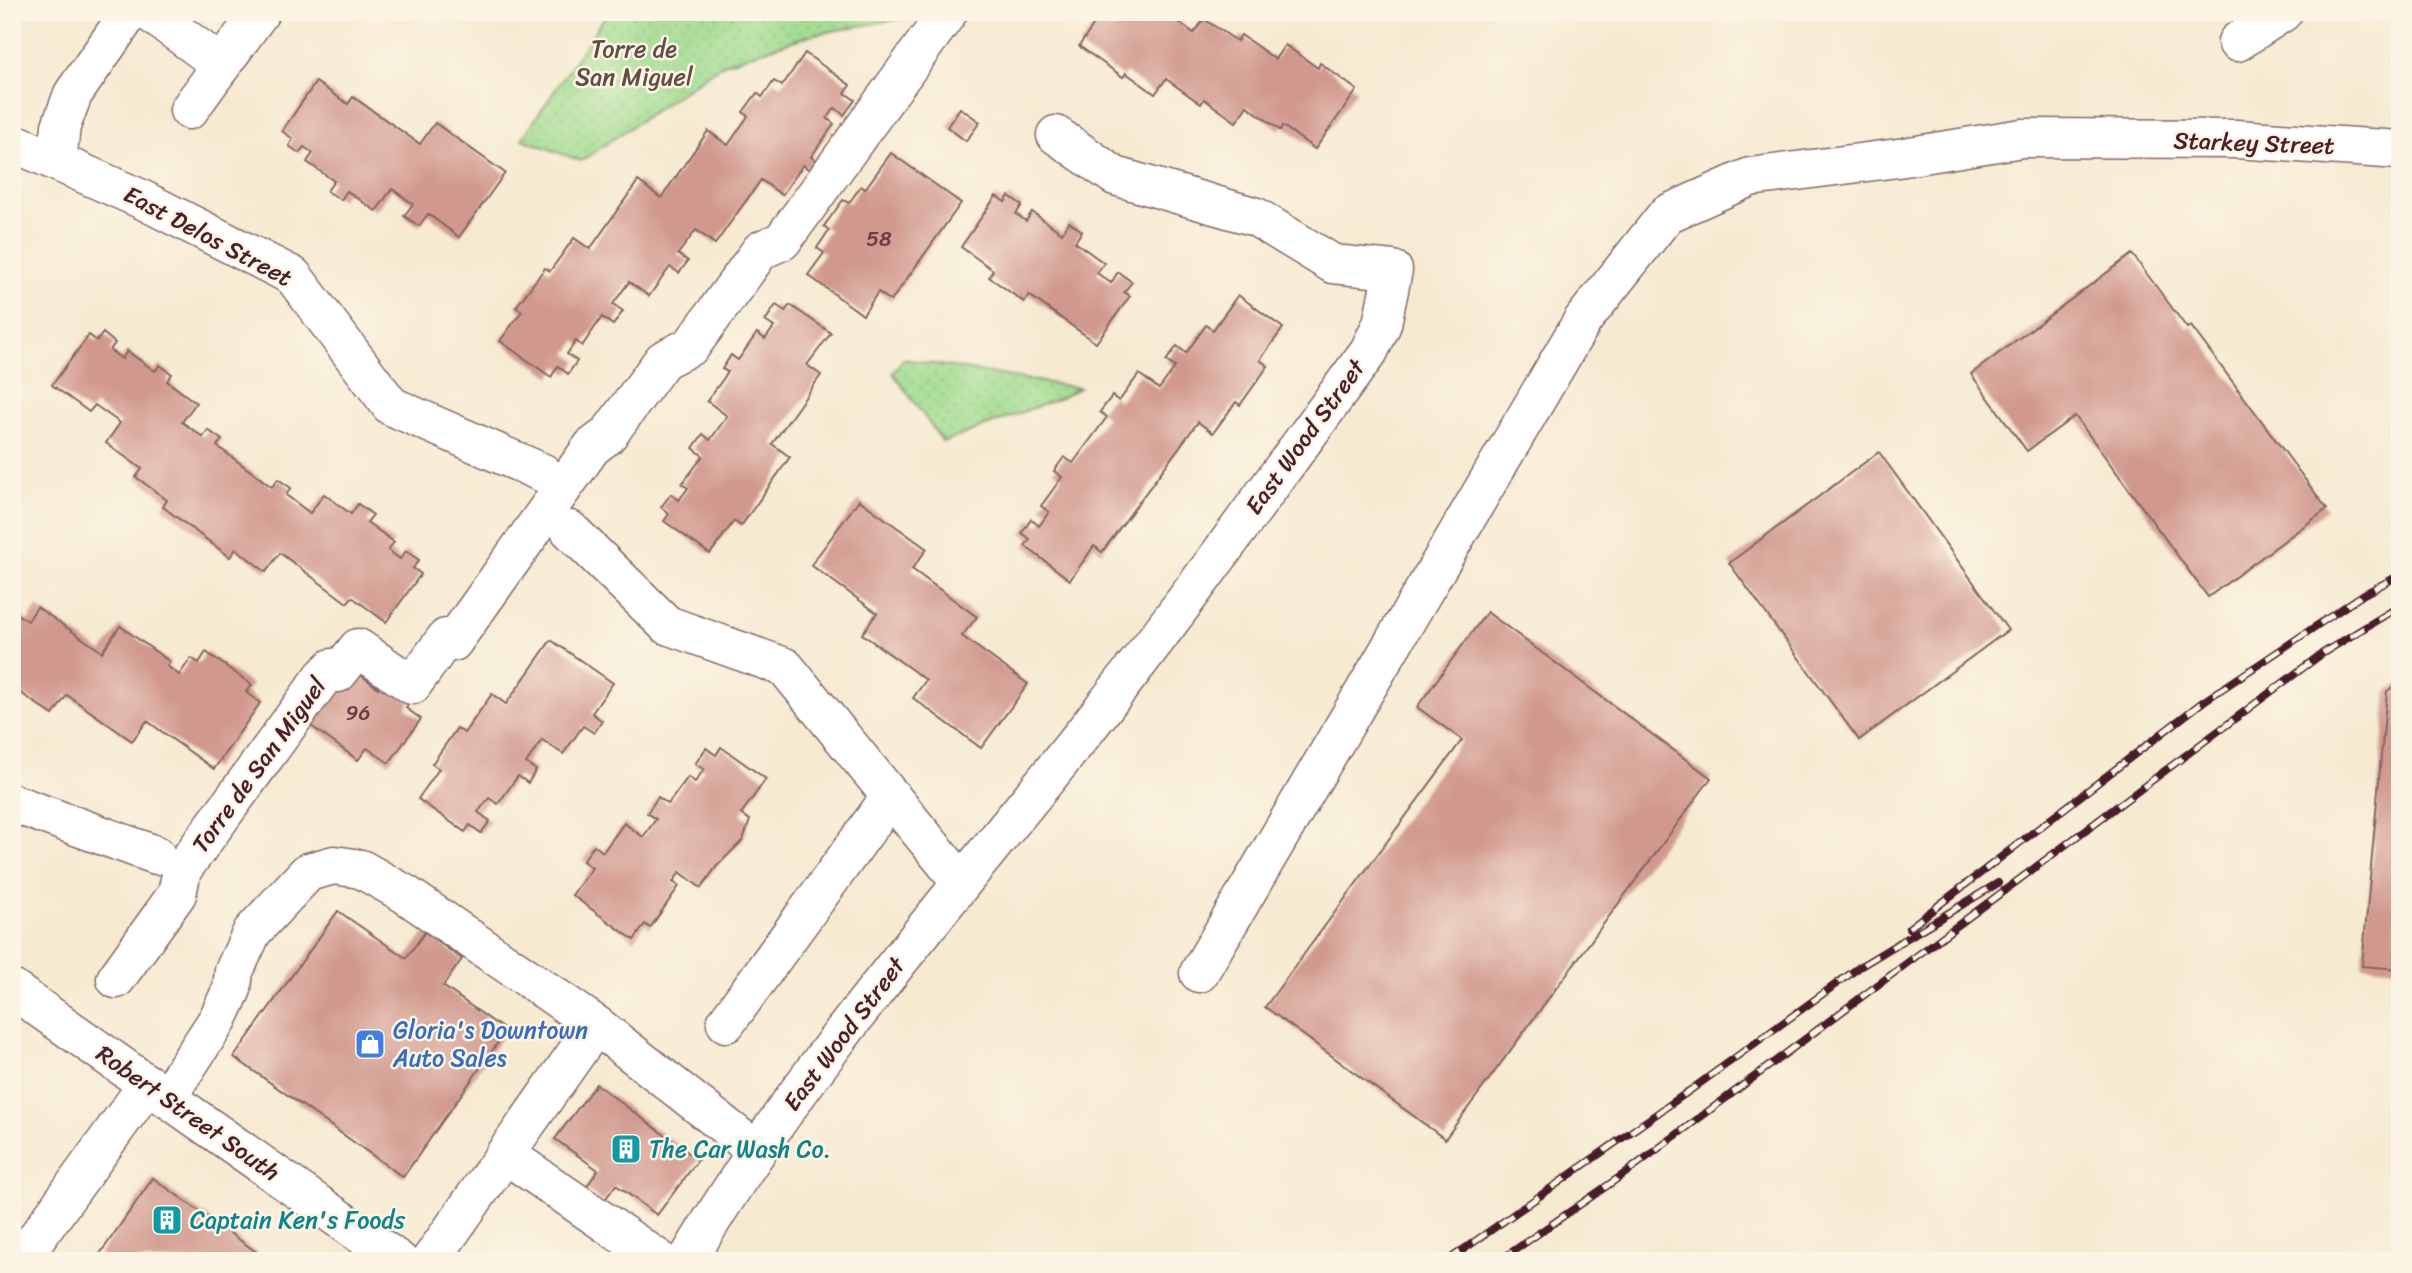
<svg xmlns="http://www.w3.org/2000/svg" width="2412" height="1273" font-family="Sriracha,sans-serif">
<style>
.park{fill:url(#park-dots);stroke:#767e5e;stroke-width:2}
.building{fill:#d1998e}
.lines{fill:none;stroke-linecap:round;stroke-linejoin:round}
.minor-casing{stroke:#866665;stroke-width:41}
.major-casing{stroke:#866665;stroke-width:41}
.minor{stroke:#fff;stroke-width:38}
.major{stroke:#fff;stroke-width:38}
.rail-casing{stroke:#4a1f2b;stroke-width:8}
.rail{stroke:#fcf5e5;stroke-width:5;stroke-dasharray:16;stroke-linecap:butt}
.labels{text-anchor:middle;stroke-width:5;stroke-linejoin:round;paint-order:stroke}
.number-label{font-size:21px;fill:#6c3e44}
.park-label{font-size:24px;fill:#604e44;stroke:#fcf5e5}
.street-label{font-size:24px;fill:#4a1f2b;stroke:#fcf5e5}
.shop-label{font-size:24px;fill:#366cbe;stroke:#fcf5e5;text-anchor:start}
.culture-label{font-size:24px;fill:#0d838f;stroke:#fcf5e5;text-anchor:start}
</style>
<defs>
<pattern id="park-dots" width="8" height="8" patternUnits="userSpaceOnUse" patternTransform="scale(1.75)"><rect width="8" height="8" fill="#a1dc90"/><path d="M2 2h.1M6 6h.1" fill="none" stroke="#8cbc7c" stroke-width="1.8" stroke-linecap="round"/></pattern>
</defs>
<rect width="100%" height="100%" fill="#fcf5e5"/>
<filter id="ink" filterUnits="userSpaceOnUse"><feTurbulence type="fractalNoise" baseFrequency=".0143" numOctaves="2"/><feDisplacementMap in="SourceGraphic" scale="14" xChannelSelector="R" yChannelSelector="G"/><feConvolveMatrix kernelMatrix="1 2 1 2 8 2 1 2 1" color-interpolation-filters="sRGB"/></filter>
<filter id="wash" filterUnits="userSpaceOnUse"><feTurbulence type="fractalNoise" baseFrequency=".00686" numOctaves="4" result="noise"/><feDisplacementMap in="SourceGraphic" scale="28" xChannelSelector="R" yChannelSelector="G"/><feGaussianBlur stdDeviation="1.57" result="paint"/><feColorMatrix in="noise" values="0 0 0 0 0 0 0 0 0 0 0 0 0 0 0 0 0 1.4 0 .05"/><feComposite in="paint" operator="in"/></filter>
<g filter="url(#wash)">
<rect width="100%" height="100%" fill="#f6ead1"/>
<g class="park">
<path d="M608 12H938L810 35 723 64 581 161 522 139Z"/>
<path d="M903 359 1079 388 1060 398 943 442 893 373Z"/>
</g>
<g id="blocks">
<g class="building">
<path d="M1103 12H1153L1156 14 1165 12 1194 33 1204 19 1237 41 1241 35 1275 59 1285 45 1318 68 1320 63 1357 90 1315 149 1283 126 1280 130 1247 106 1236 122 1204 99 1201 104 1166 79 1155 94 1126 73 1123 77 1079 46Z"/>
<path d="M805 53 850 85 845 93 855 100 844 115 835 108 827 118 834 124 811 157 819 162 812 172 803 165 782 195 761 180 715 244 696 230 678 254 688 261 679 273 670 267 649 296 629 282 613 304 623 311 613 325 602 317 582 346 576 341 567 354 577 361 568 374 558 366 551 377 500 341 522 311 516 307 545 268 550 271 574 238 590 249 638 181 661 198 708 131 728 145 748 116 743 112 757 93 762 97 774 81 782 86Z"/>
<path d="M316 82 348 104 353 97 420 144 435 123 505 173 459 237 428 214 419 226 404 216 413 204 392 189 376 211 347 191 341 200 327 191 334 181 307 162 313 153 304 147 299 153 289 146 293 139 282 131Z"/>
<path d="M960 108 980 122 966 141 947 127Z"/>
<path d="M891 153 961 203 891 301 878 292 863 315 808 275 824 253 817 248 829 230 824 226 843 200 849 203 861 186 865 189Z"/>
<path d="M996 196 1005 202 1009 196 1022 205 1016 214 1026 221 1032 212 1062 233 1069 222 1082 231 1075 242 1104 263 1097 273 1111 283 1118 272 1132 282 1124 292 1130 296 1096 343 1029 295 1024 302 989 277 993 270 961 247Z"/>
<path d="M2132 254 2187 328 2191 326 2327 509 2208 597 2075 416 2027 451 1971 374Z"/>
<path d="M1238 295 1283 328 1260 360 1268 366 1240 405 1236 402 1213 433 1198 422 1102 552 1094 546 1070 580 1025 546 1030 539 1022 533 1031 519 1039 526 1049 512 1041 506 1062 477 1054 471 1064 457 1073 463 1107 417 1100 412 1112 396 1119 401 1139 374 1159 389 1175 367 1166 361 1177 346 1186 353 1206 325 1213 330Z"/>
<path d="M776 305 785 311 790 305 831 333 807 365 821 375 772 444 790 457 741 526 734 521 710 554 664 521 669 514 661 507 671 494 679 500 688 488 682 484 703 456 693 448 703 434 710 440 727 416 707 401 728 372 722 369 731 355 738 360 757 333 765 339 774 327 765 321Z"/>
<path d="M103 333 115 343 110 350 122 359 127 351 155 371 160 365 172 374 167 381 196 403 182 422 203 437 208 430 222 440 217 446 272 487 278 479 291 488 286 495 310 513 324 494 351 514 358 504 373 515 367 522 394 542 388 550 400 559 406 551 419 560 413 568 421 574 386 622 352 597 347 603 280 553 266 572 236 549 230 557 163 507 167 500 136 477 142 469 106 443 120 423 95 405 89 412 52 385 89 335 97 341Z"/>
<path d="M1879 452 2008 630 1859 740 1729 563Z"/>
<path d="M859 500 927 549 912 569 977 617 962 636 1028 684 981 748 913 698 926 680 862 634 877 613 811 565Z"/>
<path d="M37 607 102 652 120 626 170 662 167 666 179 675 191 658 199 663 206 652 252 685 246 692 260 703 214 769 147 721 132 741 67 695 53 715 12 687V611L28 621Z"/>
<path d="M1487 612 1711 778 1445 1139 1265 1007 1462 740 1417 707Z"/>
<path d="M551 640 613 683 592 713 602 721 594 733 583 726 563 754 542 740 526 763 536 770 528 783 518 776 498 804 489 798 478 812 490 821 481 833 470 825 465 832 418 799 439 769 432 764 457 728 464 733 492 694 506 704Z"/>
<path d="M351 668 378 688 382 682 410 702 406 708 421 719 389 763 367 748 358 760 300 718Z"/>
<path d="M2400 683V969L2362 966 2387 691Z"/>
<path d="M721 747 766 779 741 814 750 820 743 840 717 866 701 888 680 872 673 882 679 886 650 928 645 924 634 940 572 895 592 868 583 861 594 845 603 852 624 823 643 837 656 819 647 813 658 797 668 804 688 777 695 782 704 769 695 764 706 748 716 755Z"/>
<path d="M338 911 406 958 425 932 462 959 443 986 506 1031 403 1177 234 1057Z"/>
<path d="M596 1084 698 1160 657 1215 616 1185 603 1202 585 1189 598 1170 555 1139Z"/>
<path d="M153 1178 269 1261H95Z"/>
</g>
</g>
</g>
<g filter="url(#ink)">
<use href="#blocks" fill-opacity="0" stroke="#866665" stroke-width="2"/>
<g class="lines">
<g class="minor-casing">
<g id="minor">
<path d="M149 12 222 65"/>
<path d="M2237 42 2283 12"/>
<path d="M189 110 260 12"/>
<path d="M12 142 139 198 293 276 391 406 543 473"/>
<path d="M57 161 61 126 73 94 130 12"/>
<path d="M570 530 667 625 785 667 961 882"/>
<path d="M12 803 156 855"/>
<path d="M1199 973 1583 320 1667 214 1750 177 1898 158 2022 138 2236 139 2400 150"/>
<path d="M116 979 177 894 182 870 323 677 332 668 338 673 358 648 412 685 446 638 453 642 592 447 608 435 663 360 691 346 761 250 782 241 948 12"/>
<path d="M726 1023 891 796"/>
<path d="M596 1025 757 1151"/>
<path d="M167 1097 218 1019 232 989 234 971 252 932 308 872 334 865 361 869 405 894 596 1025 430 1261"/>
<path d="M505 1154 661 1261"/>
<path d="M20 1261 148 1084"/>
<path d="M687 1261C799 1070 947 904 1085 731 1183 608 1275 478 1369 351L1382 324 1393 270 1333 264 1256 217 1115 176 1056 135"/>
</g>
</g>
<g class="major-casing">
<path id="major" d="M12 989 399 1261"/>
</g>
<use href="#minor" class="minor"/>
<use href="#major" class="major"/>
<g class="rail-casing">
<g id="rail">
<path d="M1909 928 2204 701 2364 594 2400 575"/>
<path d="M1447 1261 1692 1089 1861 966 1998 883"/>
<path d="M1499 1261 1624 1174 2323 653 2400 606"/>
</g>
</g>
<use href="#rail" class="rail"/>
</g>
</g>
<defs>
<g id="shop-square" transform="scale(1.575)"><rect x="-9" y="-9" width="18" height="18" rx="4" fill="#3f7fe0" stroke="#fcf5e5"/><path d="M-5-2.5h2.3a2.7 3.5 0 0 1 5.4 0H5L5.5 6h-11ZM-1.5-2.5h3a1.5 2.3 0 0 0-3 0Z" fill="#fff"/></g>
<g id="building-square" transform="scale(1.575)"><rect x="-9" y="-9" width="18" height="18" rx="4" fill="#0f9aa8" stroke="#fcf5e5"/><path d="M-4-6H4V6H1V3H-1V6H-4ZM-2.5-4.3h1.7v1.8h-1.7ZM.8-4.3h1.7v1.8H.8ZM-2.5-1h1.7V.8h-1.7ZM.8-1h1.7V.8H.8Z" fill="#fff"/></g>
</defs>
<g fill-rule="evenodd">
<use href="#shop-square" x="370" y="1044"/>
<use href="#building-square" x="626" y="1149"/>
<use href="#building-square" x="167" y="1220"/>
</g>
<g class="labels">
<g class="number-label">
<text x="879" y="246">58</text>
<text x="358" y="720">96</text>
</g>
<g class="park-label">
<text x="634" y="57">Torre de<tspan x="634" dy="28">San Miguel</tspan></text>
</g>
<g class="street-label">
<text transform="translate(2254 143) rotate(2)" y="8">Starkey Street</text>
<text transform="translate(208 236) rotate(28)" y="8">East Delos Street</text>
<text transform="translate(1305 437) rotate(-54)" y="8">East Wood Street</text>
<text transform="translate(259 765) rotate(-54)" y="8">Torre de San Miguel</text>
<text transform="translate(844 1034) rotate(-53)" y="8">East Wood Street</text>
<text transform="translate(188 1113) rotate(35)" y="8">Robert Street South</text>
</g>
<g class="shop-label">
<text x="393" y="1038">Gloria's Downtown<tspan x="393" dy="28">Auto Sales</tspan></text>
</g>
<g class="culture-label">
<text x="649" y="1157">The Car Wash Co.</text>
<text x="190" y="1228">Captain Ken's Foods</text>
</g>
</g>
<rect width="2412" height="1273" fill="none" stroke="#fcf5e5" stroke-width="42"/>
</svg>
